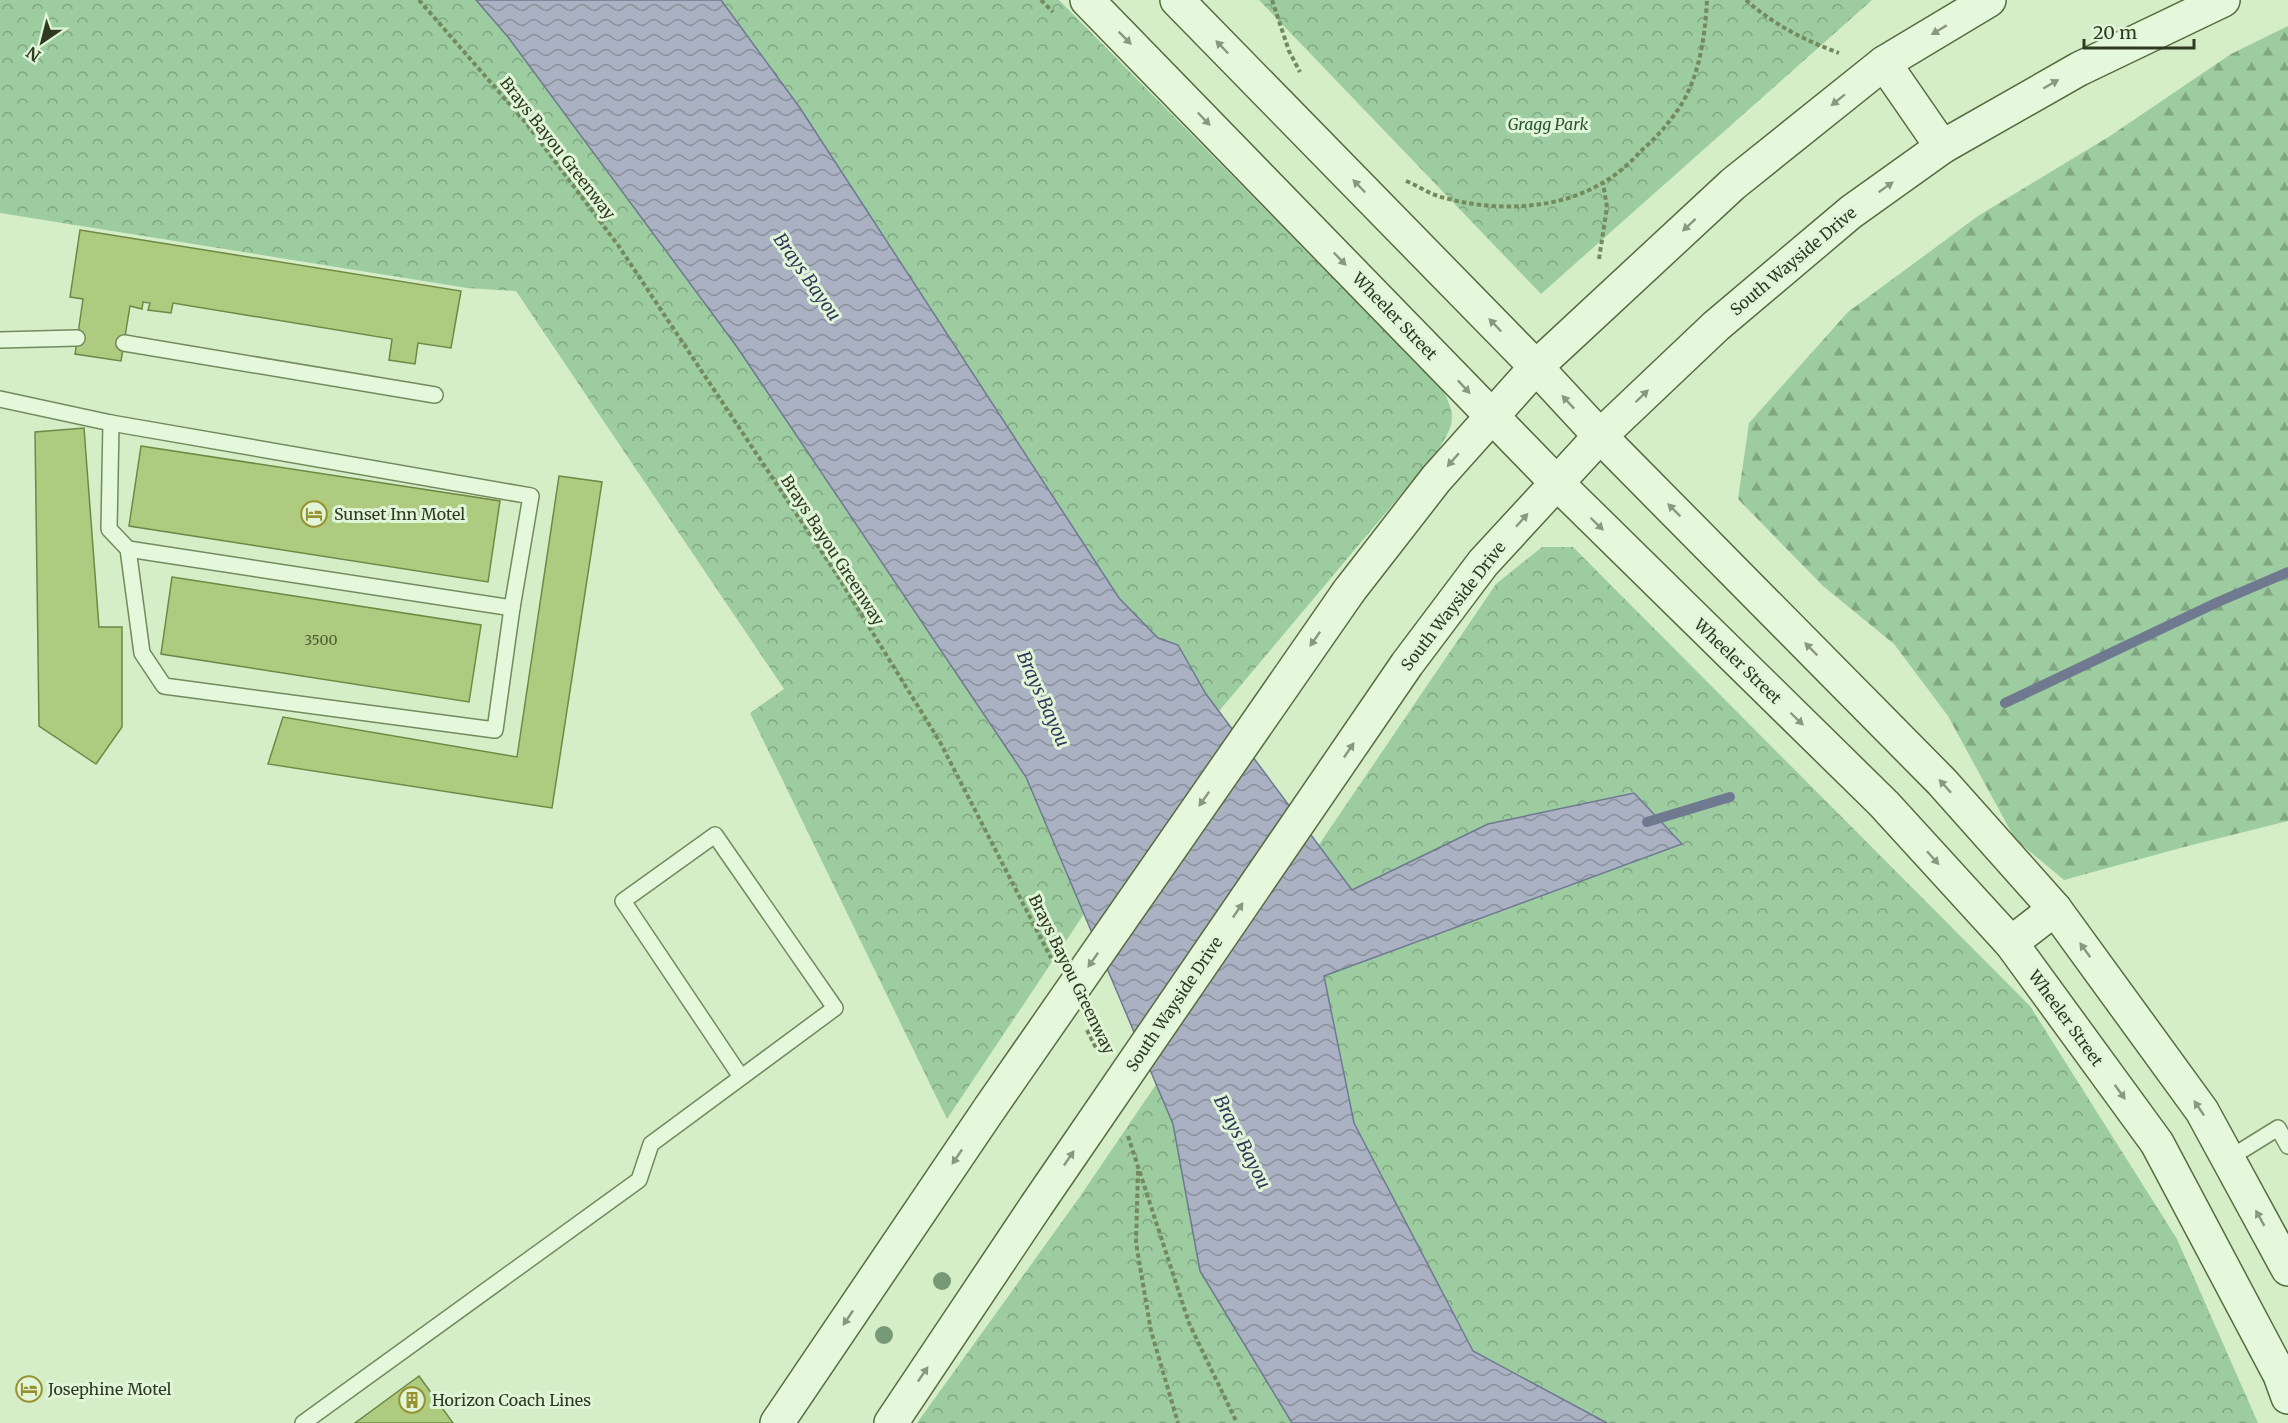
<svg xmlns="http://www.w3.org/2000/svg" width="2288" height="1423" font-family="Merriweather,serif">
<style>
.forest{fill:url(#forest-firs)}
.park{fill:url(#park-crowns)}
.water{fill:url(#water-waves);stroke:#6f7990;stroke-width:1.5}
.lines{fill:none;stroke-linecap:round;stroke-linejoin:round}
.stream{stroke:#6f7990;stroke-width:10}
.building{fill:#aecb7f;stroke:#708844;stroke-width:1.5}
.lane-casing{stroke:#74895d;stroke-width:18}
.secondary-casing{stroke:#586b40;stroke-width:36}
.path{stroke:#74895d;stroke-width:4;stroke-dasharray:4.5 3;stroke-linecap:butt}
.lane{stroke:#e5f8db;stroke-width:15}
.secondary{stroke:#e5f8db;stroke-width:33}
.secondary-bridge-casing{stroke:#586b40;stroke-width:36;stroke-linecap:butt}
.secondary-bridge{stroke:#e5f8db;stroke-width:33}
.tree{fill:#769a75}
.oneway{fill:#8a997e}
.labels{text-anchor:middle;stroke-width:6;stroke-linejoin:round;paint-order:stroke}
.number-label{font-size:14px;fill:#4f5e38}
.park-label{font-size:16px;font-style:italic;fill:#285631;stroke:#e1f5d8}
.street-label{font-size:16px;fill:#2f3a20;stroke:#e1f5d8}
.poi-label{font-size:16px;fill:#2f3a20;stroke:#e1f5d8;text-anchor:start}
.water-label{font-size:18px;font-style:italic;fill:#303559;stroke:#e1f5d8}
</style>
<defs>
<pattern id="forest-firs" width="22" height="20" patternUnits="userSpaceOnUse" patternTransform="scale(1.5)"><rect width="22" height="20" fill="#9ccc9f"/><path d="M5 1l3.5 6h-7zM16 11l3.5 6h-7z" fill="#80a781"/></pattern>
<pattern id="park-crowns" width="20" height="18" patternUnits="userSpaceOnUse" patternTransform="scale(1.5)"><rect width="20" height="18" fill="#9ccc9f"/><path d="M2 6a3 3 0 1 1 6 0M12 15a3 3 0 1 1 6 0" fill="none" stroke="#80a781"/></pattern>
<pattern id="water-waves" width="16" height="10" patternUnits="userSpaceOnUse" patternTransform="scale(1.5)"><rect width="16" height="10" fill="#a9b1c2"/><path d="M0 5q4-4 8 0t8 0" fill="none" stroke="#8a919d"/></pattern>
</defs>
<rect width="100%" height="100%" fill="#d5eec8"/>
<path class="forest" d="M2288 26V821L2184 847 2064 880 2015 839 1948 716 1894 644 1823 586 1738 499 1749 423 1848 312 1978 216 2110 136 2231 54Z"/>
<g class="park">
<path d="M0 0H1059L1443 390C1458 420 1453 426 1436 453L1220 710 947 1119 750 713 784 689 516 291 467 288 0 213Z"/>
<path d="M1259 0H1872L1541 294Z"/>
<path d="M1542 547H1573L2030 1006 2177 1239 2258 1423H917L1079 1198 1496 584Z"/>
</g>
<path class="water" d="M476 0H721L800 108 1119 598 1158 638 1178 645 1206 694 1352 890 1488 824 1634 793 1682 844 1324 976 1354 1123 1473 1351 1607 1423H1292L1200 1271 1173 1124 1026 777 737 347 508 37Z"/>
<g class="lines">
<g class="stream">
<path d="M2005 703 2218 602 2288 572"/>
<path d="M1647 822 1730 797"/>
</g>
</g>
<g class="building">
<path d="M80 230 461 291 451 348 418 343 415 364 389 360 392 339 173 303 171 313 148 310 150 303 143 302 142 309 130 306 121 361 75 354 83 299 70 297Z"/>
<path d="M84 428 99 627H122V727L96 764 39 726 35 432Z"/>
<path d="M141 446 500 501 488 582 129 526Z"/>
<path d="M559 476 602 482 552 808 268 764 283 717 517 757Z"/>
<path d="M172 577 481 625 469 702 161 654Z"/>
<path d="M419 1376 453 1423H355Z"/>
</g>
<g class="lines">
<g class="lane-casing">
<g id="lane">
<path d="M0 340 77 338"/>
<path d="M124 343 435 395"/>
<path d="M0 399 111 423"/>
<path d="M111 423 531 496 512 608 495 730 164 686 142 653 128 549 109 529Z"/>
<path d="M128 549 512 608"/>
<path d="M2228 1159 2278 1128 2288 1146"/>
<path d="M303 1423 639 1180 651 1144 835 1008 715 835 623 901 741 1077"/>
</g>
</g>
<g class="secondary-casing">
<g id="secondary">
<path d="M1087 0 1556 482 1884 804 2011 943 2157 1143 2280 1375 2288 1397"/>
<path d="M1177 0 1536 367 1600 436 1942 782 2055 909 2202 1111 2288 1269"/>
<path d="M1884 63 1942 147"/>
<path d="M1349 591 1436 479 1536 367 1733 184 1884 63 1989 0"/>
<path d="M1407 664 1483 563 1600 436 1716 326 1851 212 1942 147 2079 69 2223 0"/>
<path d="M2011 943 2055 909"/>
<path d="M777 1423 990 1108"/>
<path d="M891 1423 1036 1206"/>
</g>
</g>
<g class="path">
<path d="M419 0 526 123 618 245 837 575 940 742 1051 958"/>
<path d="M1041 0 1053 12"/>
<path d="M1272 0 1289 51 1300 72"/>
<path d="M1746 0C1774 25 1804 40 1839 53"/>
<path d="M1406 181C1416 185 1425 191 1435 195 1487 212 1556 212 1604 182 1618 174 1631 162 1642 150 1657 137 1670 122 1681 105 1700 74 1705 36 1707 0"/>
<path d="M1599 259 1607 207 1603 183"/>
<path d="M1087 1030 1098 1052"/>
<path d="M1128 1136 1189 1323 1237 1423"/>
<path d="M1138 1171 1136 1243 1151 1331 1178 1423"/>
</g>
<use href="#lane" class="lane"/>
<use href="#secondary" class="secondary"/>
<g class="secondary-bridge-casing">
<g id="secondary-bridge">
<path d="M990 1108 1349 591"/>
<path d="M1036 1206 1407 664"/>
</g>
</g>
<use href="#secondary-bridge" class="secondary-bridge"/>
</g>
<g class="tree">
<circle cx="942" cy="1281" r="9"/>
<circle cx="884" cy="1335" r="9"/>
</g>
<defs><path id="oneway-solid" d="M-6-.8H1V-3.2L6.5 0L1 3.2V.8H-6Z" transform="scale(1.5)"/></defs>
<g class="oneway">
<use href="#oneway-solid" transform="translate(1939 30) rotate(149)"/>
<use href="#oneway-solid" transform="translate(1125 38) rotate(45)"/>
<use href="#oneway-solid" transform="translate(1222 47) rotate(-134)"/>
<use href="#oneway-solid" transform="translate(2051 84) rotate(-30)"/>
<use href="#oneway-solid" transform="translate(1838 100) rotate(141)"/>
<use href="#oneway-solid" transform="translate(1204 119) rotate(46)"/>
<use href="#oneway-solid" transform="translate(1359 186) rotate(-134)"/>
<use href="#oneway-solid" transform="translate(1886 187) rotate(-35)"/>
<use href="#oneway-solid" transform="translate(1689 225) rotate(137)"/>
<use href="#oneway-solid" transform="translate(1340 259) rotate(46)"/>
<use href="#oneway-solid" transform="translate(1495 325) rotate(-134)"/>
<use href="#oneway-solid" transform="translate(1464 387) rotate(47)"/>
<use href="#oneway-solid" transform="translate(1642 396) rotate(-44)"/>
<use href="#oneway-solid" transform="translate(1568 402) rotate(-133)"/>
<use href="#oneway-solid" transform="translate(1453 460) rotate(131)"/>
<use href="#oneway-solid" transform="translate(1674 510) rotate(-135)"/>
<use href="#oneway-solid" transform="translate(1522 520) rotate(-48)"/>
<use href="#oneway-solid" transform="translate(1597 524) rotate(44)"/>
<use href="#oneway-solid" transform="translate(1315 639) rotate(125)"/>
<use href="#oneway-solid" transform="translate(1811 649) rotate(-135)"/>
<use href="#oneway-solid" transform="translate(1797 719) rotate(44)"/>
<use href="#oneway-solid" transform="translate(1349 750) rotate(-56)"/>
<use href="#oneway-solid" transform="translate(1945 786) rotate(-132)"/>
<use href="#oneway-solid" transform="translate(1204 799) rotate(125)"/>
<use href="#oneway-solid" transform="translate(1933 858) rotate(48)"/>
<use href="#oneway-solid" transform="translate(1238 910) rotate(-56)"/>
<use href="#oneway-solid" transform="translate(2085 950) rotate(-126)"/>
<use href="#oneway-solid" transform="translate(1093 960) rotate(125)"/>
<use href="#oneway-solid" transform="translate(2120 1092) rotate(54)"/>
<use href="#oneway-solid" transform="translate(2199 1108) rotate(-124)"/>
<use href="#oneway-solid" transform="translate(957 1157) rotate(124)"/>
<use href="#oneway-solid" transform="translate(1069 1158) rotate(-56)"/>
<use href="#oneway-solid" transform="translate(2260 1218) rotate(-119)"/>
<use href="#oneway-solid" transform="translate(848 1318) rotate(124)"/>
<use href="#oneway-solid" transform="translate(923 1374) rotate(-56)"/>
</g>
<defs>
<g id="hotel-ring" transform="scale(1.35)"><circle r="9.5" fill="#e1f5d8" stroke="#97922f" stroke-width="1.5"/><path d="M-6-4.5h1.5V1H6V5H4.5V3h-9V5H-6ZM-4 0a1.8 1.8 0 1 1 3.6 0ZM.5 0V-2.5h3Q6-2.5 6 0Z" fill="#97922f"/></g>
<g id="building-ring" transform="scale(1.35)"><circle r="9.5" fill="#e1f5d8" stroke="#97922f" stroke-width="1.5"/><path d="M-4-6H4V6H1V3H-1V6H-4ZM-2.5-4.3h1.7v1.8h-1.7ZM.8-4.3h1.7v1.8H.8ZM-2.5-1h1.7V.8h-1.7ZM.8-1h1.7V.8H.8Z" fill="#97922f"/></g>
</defs>
<g fill-rule="evenodd">
<use href="#hotel-ring" x="314" y="514"/>
<use href="#hotel-ring" x="29" y="1389"/>
<use href="#building-ring" x="412" y="1400"/>
</g>
<g class="labels">
<g class="number-label">
<text x="321" y="645">3500</text>
</g>
<g class="park-label">
<text x="1548" y="130">Gragg Park</text>
</g>
<g class="street-label">
<text transform="translate(558 148) rotate(52)" y="6">Brays Bayou Greenway</text>
<text transform="translate(1793 261) rotate(-40)" y="6">South Wayside Drive</text>
<text transform="translate(1395 316) rotate(46)" y="6">Wheeler Street</text>
<text transform="translate(833 550) rotate(57)" y="6">Brays Bayou Greenway</text>
<text transform="translate(1453 606) rotate(-52)" y="6">South Wayside Drive</text>
<text transform="translate(1738 661) rotate(44)" y="6">Wheeler Street</text>
<text transform="translate(1072 974) rotate(64)" y="6">Brays Bayou Greenway</text>
<text transform="translate(1174 1004) rotate(-56)" y="6">South Wayside Drive</text>
<text transform="translate(2066 1018) rotate(54)" y="6">Wheeler Street</text>
</g>
<g class="poi-label">
<text x="334" y="520">Sunset Inn Motel</text>
<text x="48" y="1395">Josephine Motel</text>
<text x="432" y="1406">Horizon Coach Lines</text>
</g>
<g class="water-label">
<text transform="translate(807 277) rotate(55)" y="6">Brays Bayou</text>
<text transform="translate(1043 699) rotate(66)" y="6">Brays Bayou</text>
<text transform="translate(1242 1142) rotate(63)" y="6">Brays Bayou</text>
</g>
</g>
<g transform="translate(42 42) rotate(215)" stroke="#e1f5d8" stroke-width="4.5" paint-order="stroke">
<path d="M0-4.5L10 22L0 15L-10 22Z" fill="#2f3a20"/>
<text y="-9" font-size="16" font-weight="bold" text-anchor="middle" fill="#2f3a20">N</text>
</g>
<path d="M2084 39v9h110v-9" fill="none" stroke="#2f3a20" stroke-width="3"/>
<text x="2093" y="39" font-size="18" fill="#2f3a20" stroke="#e1f5d8" stroke-width="4.5" paint-order="stroke">20 m</text>
</svg>
